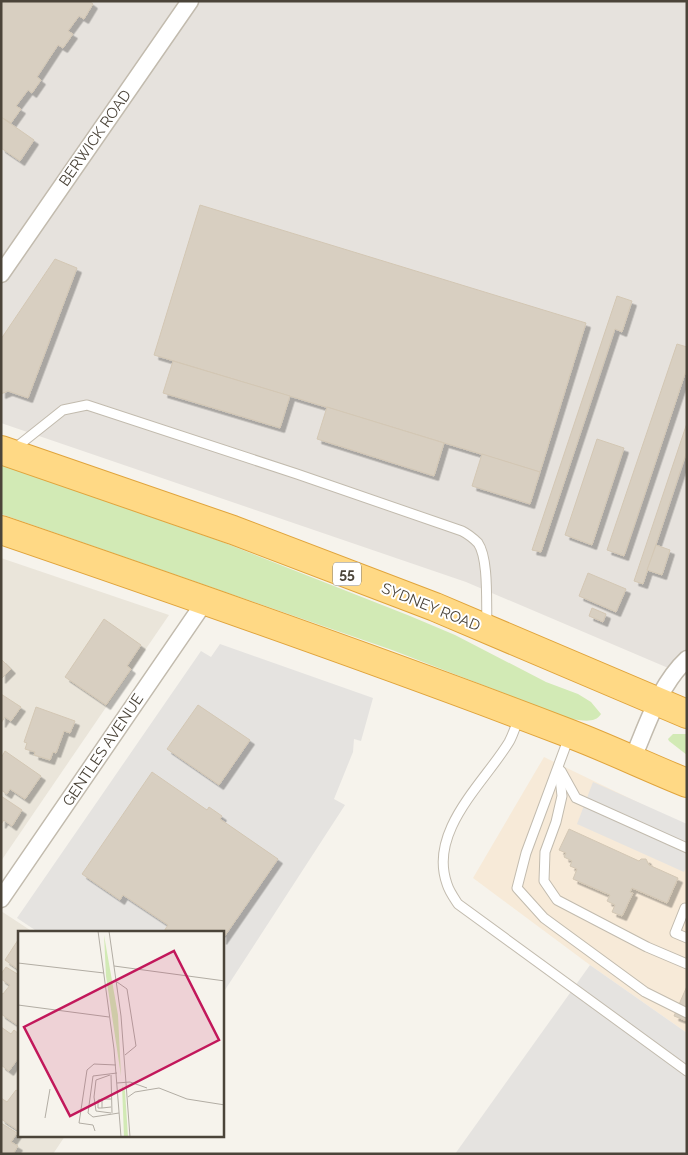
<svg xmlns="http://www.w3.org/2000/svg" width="688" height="1155" font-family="Raleway,sans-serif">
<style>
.residential{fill:#eae5da}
.commercial{fill:#f7ead8}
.industrial{fill:#e6e2dd}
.green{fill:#d2eab5}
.parking{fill:#e5e3e0}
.building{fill:#d8cfc1;stroke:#d3c7b4;filter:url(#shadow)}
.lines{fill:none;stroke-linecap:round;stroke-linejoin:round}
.service-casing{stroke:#c2bbae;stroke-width:11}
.minor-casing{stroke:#c2bbae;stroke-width:19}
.trunk-casing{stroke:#e0a43c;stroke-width:30}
.service{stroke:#fff;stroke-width:9}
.minor{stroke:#fff;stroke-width:16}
.trunk{stroke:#ffd985;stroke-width:28}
.labels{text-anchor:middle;stroke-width:4;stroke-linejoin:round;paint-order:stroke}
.shield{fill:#fff;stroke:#817c74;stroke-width:1}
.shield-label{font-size:14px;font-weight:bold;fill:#4b4439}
.street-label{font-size:15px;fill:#4b4439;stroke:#fff}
.inset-road{fill:none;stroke:#b2ada4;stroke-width:1}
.view{fill:#c2185b;fill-opacity:0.15;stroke:#c2185b;stroke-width:2.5}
.inset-edge{fill:none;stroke:#4b4439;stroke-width:2.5}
</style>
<defs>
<filter id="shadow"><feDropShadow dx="4.5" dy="4.5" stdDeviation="0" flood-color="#0004"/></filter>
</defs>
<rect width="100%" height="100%" fill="#f6f3ec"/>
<g class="residential">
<path d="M1 558 169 615 1 861Z"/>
<path d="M1 911 33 932H19V1136H65L53 1154H1Z"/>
</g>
<path class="commercial" d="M544 757 687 826V1033L590 965 473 878Z"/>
<path class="industrial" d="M1 1H687V676L466 582 1 423Z"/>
<g class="green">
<path d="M1 465 220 541 410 616 455 635 546 682 578 694 591 702 601 714C595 724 581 720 571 719L392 650 1 514Z"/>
<path d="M673 734H687V755L669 741 668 739Z"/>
</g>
<g class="parking">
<path d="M220 644 373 698 361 741 354 739 353 752 334 799 345 805 223 993 222 932H38L17 918 201 651 211 657Z"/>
<path d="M593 782 687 824V866L684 872 577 824Z"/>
<path d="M590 965 687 1033V1154H455Z"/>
</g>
<g class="building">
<path d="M1 1H89L93 4 84 19 79 16 68 31 73 34 63 48 58 45 37 77 41 80 32 93 28 90 16 106 21 109 11 123 1 117Z"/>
<path d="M1 117 34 140 20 161 1 148Z"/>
<path d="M200 205 586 323 540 472 154 355Z"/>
<path d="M55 259 77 268 28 398 8 391 1 394V339Z"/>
<path d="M617 296 632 301 622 332 615 329 541 552 532 550Z"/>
<path d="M677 344 687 347V368L624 556 607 550Z"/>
<path d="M173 361 290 396 280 428 163 393Z"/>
<path d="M327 407 444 443 434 476 317 439Z"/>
<path d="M687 423V451L643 584 634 581Z"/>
<path d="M597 439 624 448 592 545 565 535Z"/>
<path d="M482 454 540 472 530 504 472 486Z"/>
<path d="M656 545 670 550 662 575 647 570Z"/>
<path d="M588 573 626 589 616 612 579 596Z"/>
<path d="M592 608 606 614 603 622 589 616Z"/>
<path d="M104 619 141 645 127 666 131 669 106 705 65 677Z"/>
<path d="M1 659 11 669 1 679Z"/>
<path d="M1 694 21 707 11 721 5 717 1 723Z"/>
<path d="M198 705 250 740 219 785 167 749Z"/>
<path d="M36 707 75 721 70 733 64 731 56 753 53 752 50 760 34 755 35 752 25 749 27 743 24 742Z"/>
<path d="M5 751 41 776 25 799 10 789 7 794 1 790V758Z"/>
<path d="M152 772 207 810 209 807 222 816 220 819 278 859 222 940V932H167L164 931 168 925 123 895 120 900 82 874Z"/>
<path d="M1 796 22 810 12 826 4 820 1 824Z"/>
<path d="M569 829 639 861 641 859H646L649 865 678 878 667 903 632 888 630 892 633 893 622 916 612 912 615 905 607 901 610 895 573 879 577 869 570 866 572 861 564 857 566 853 559 850Z"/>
<path d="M18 940 19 941V970L5 960Z"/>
<path d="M6 967 19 975V1026L1 1014V993L3 994 10 985 1 979V974Z"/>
<path d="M687 986V1021L674 1016Z"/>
<path d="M1 1027 11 1034 14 1030 19 1034V1057L9 1071 1 1065Z"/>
<path d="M16 1090 19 1092V1131L1 1119V1098L7 1102Z"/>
<path d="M1 1123 17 1133 11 1142 18 1146 13 1154H1Z"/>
</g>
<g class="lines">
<g class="service-casing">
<g id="service">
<path d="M14 449 63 410 87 405 297 474 462 531C468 534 473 538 478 543 489 559 486 604 487 625"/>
<path d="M519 717C516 725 513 735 509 742 484 783 428 831 447 884 449 891 454 898 458 904L687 1071"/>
<path d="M569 737 526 853 517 888 544 918 645 992 687 1013"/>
<path d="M559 769 562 796 556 822 545 852 544 881 557 900 647 947 687 964"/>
<path d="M561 771 576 798 687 848"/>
<path d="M685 908 675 933 687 938"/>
</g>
</g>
<g class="minor-casing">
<g id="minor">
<path d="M1 274 190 1"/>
<path d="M632 760C647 726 659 685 687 659"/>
<path d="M1 899 206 600"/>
</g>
</g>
<g class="trunk-casing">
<g id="trunk">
<path d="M1 450 233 530 435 607 687 714"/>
<path d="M1 530C191 595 381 661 568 733 608 748 647 767 687 783"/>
</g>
</g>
<use href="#service" class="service"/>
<use href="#minor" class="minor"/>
<use href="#trunk" class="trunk"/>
</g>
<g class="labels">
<rect class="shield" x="333" y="562.5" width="28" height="23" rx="4"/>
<g class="shield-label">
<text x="347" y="579">55</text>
</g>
<g class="street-label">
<text transform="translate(95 138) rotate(-55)" y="5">BERWICK ROAD</text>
<text transform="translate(431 607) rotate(22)" y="5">SYDNEY ROAD</text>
<text transform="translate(103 750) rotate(-56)" y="5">GENTLES AVENUE</text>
</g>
</g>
<g transform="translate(18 931)">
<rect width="206" height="206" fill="#f6f3ec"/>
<path d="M86 4 100 84 103 145 88 45ZM104 155 107 160 110 206H106Z" fill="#d2eab5"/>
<path class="inset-road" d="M80 0 96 118 103 206M91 0 103 85 112 206M0 32 86 42M96 35 207 50M99 51 109 58 118 115 107 124M0 74 91 86M99 142 75 145 70 182 75 186 101 182M92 144 78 149 76 166 78 180 93 182M93 144 94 182M99 152 112 151 129 157M110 166 117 161 141 157 169 168 207 174M84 168 80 169V177H84M93 168H84V177L93 176M27 187 32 158M77 200 75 194 61 192 69 139 76 133 98 134"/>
<path class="view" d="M156 20 201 109 52 185 6 96Z"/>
<rect width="206" height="206" class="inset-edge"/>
</g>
<rect width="688" height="1155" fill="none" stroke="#4b4439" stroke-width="5"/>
</svg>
